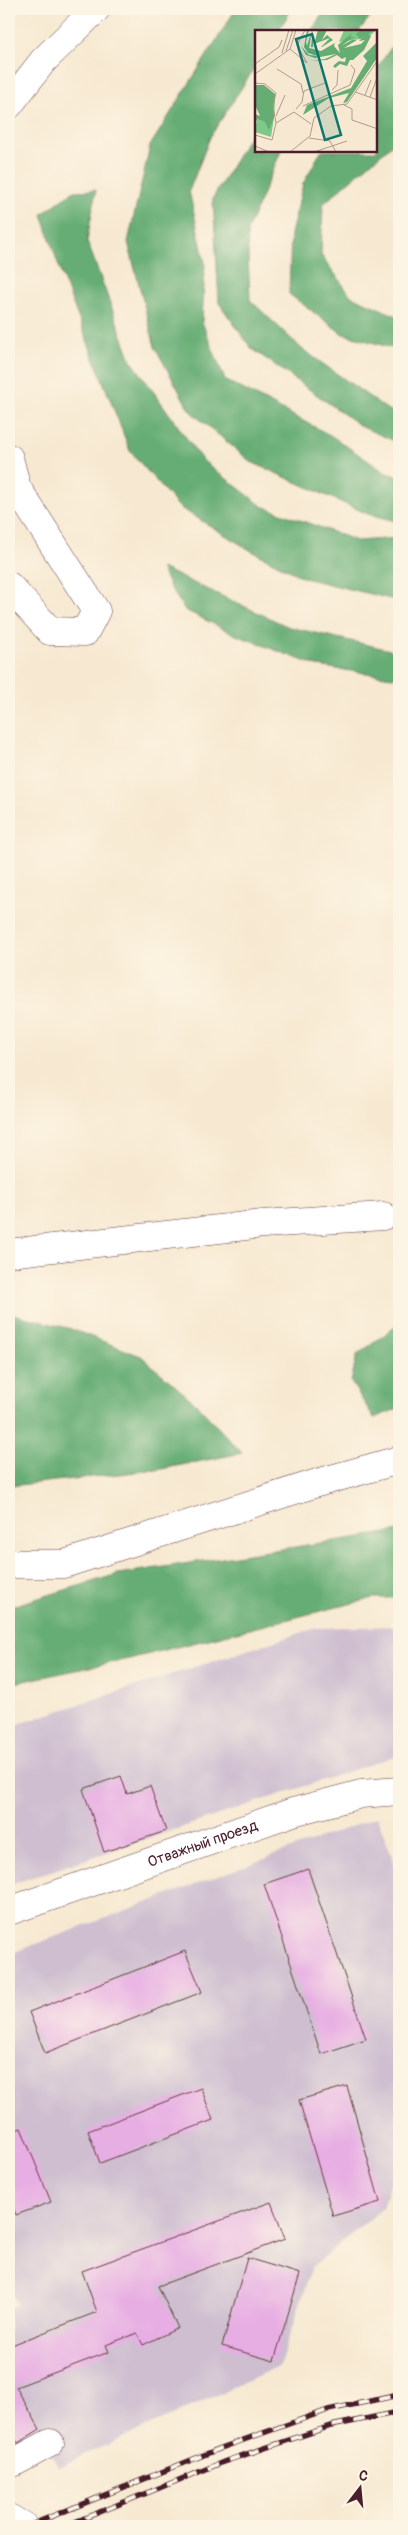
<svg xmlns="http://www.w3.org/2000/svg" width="408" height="2535" font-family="Pangolin,sans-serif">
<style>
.industrial{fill:#cebed0}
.forest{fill:#66ad74;stroke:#586650}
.building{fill:#e7aee3}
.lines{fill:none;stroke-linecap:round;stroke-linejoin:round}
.minor-casing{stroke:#643d44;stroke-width:29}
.minor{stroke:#fff;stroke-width:28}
.rail-casing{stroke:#4a1f2b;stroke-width:5.5}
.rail{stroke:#fcf5e5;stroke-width:4;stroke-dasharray:11;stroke-linecap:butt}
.labels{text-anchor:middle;stroke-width:5;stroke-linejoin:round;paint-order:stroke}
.street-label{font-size:15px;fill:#4a1f2b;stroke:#fcf5e5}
.inset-road{fill:none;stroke:#b2988f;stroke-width:1}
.view{fill:#0f766e;fill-opacity:0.15;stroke:#0f766e;stroke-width:2.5}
.inset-edge{fill:none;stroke:#4a1f2b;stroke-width:2.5}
</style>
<rect width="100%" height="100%" fill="#fcf5e5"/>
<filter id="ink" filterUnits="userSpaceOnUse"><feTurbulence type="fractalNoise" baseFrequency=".02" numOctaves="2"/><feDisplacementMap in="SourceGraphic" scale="10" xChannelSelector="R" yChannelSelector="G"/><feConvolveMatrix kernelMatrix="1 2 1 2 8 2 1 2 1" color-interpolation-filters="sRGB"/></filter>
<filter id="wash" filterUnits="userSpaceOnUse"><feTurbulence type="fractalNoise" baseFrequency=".0096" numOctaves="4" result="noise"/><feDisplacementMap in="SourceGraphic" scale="20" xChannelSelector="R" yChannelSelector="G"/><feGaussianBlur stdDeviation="1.12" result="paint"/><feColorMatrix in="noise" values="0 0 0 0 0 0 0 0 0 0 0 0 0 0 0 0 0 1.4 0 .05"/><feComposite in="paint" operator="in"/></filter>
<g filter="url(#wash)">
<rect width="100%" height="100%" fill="#f7e9d1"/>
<g class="industrial">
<path d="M399 1626V1758L392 1757 9 1885V1727L316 1628Z"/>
<path d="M377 1817 399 1874V2154L383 2208 312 2267 279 2367 58 2467 26 2403 15 2410 9 2399V2309L17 2304 9 2288V1954Z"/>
</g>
<g class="forest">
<path d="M236 9H292L278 31H257V64L210 137 189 191 205 263 202 322 225 380 330 435 386 473 399 477V522L368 514 251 462 190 411 155 347 128 242 150 146Z"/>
<path d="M326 9H376L359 31H311Z"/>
<path d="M399 36V135L395 142 323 204 321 255 351 296 399 317V350L343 334 289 294 291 234 303 184 321 151H377V68Z"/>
<path d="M257 123V151H281L247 231 250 300 302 349 388 410 399 414V443L362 427 251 348 219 303 213 198Z"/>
<path d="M96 190 87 241 131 360 202 460 262 506 357 541 399 538V601L304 578 250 550 179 507 130 451 61 273 42 214 74 191Z"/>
<path d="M161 568 289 627 399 652V678L317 666 236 635 185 610 170 587Z"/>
<path d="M9 1313 71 1329 141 1356 195 1403 242 1453 156 1470 9 1486Z"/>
<path d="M399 1324V1408L374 1418 351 1382 357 1355Z"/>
<path d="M399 1531V1598H373L129 1659 9 1684V1607L118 1574Z"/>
</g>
<g id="blocks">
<g class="building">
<path d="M121 1776 127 1794 150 1786 166 1831 104 1852 83 1789Z"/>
<path d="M308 1869 366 2039 321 2054 264 1884Z"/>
<path d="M185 1951 202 1992 45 2053 29 2012Z"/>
<path d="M347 2086 380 2202 333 2216 299 2100Z"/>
<path d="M201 2088 213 2120 100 2163 88 2131Z"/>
<path d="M21 2128 51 2202 16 2215 9 2196V2133Z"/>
<path d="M271 2202 285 2239 158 2286 178 2328 143 2345 137 2333 106 2345 109 2352 16 2387 40 2429 18 2443 16 2440 9 2444V2346L97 2312 82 2271Z"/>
<path d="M247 2258 300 2274 274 2361 222 2346Z"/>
</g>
</g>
</g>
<g filter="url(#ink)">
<use href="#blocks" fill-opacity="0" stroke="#643d44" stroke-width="1"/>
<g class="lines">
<g class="minor-casing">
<g id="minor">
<path d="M9 105 43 61 96 9"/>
<path d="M9 458 17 488 96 611 85 632 50 631 9 586"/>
<path d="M9 1253 263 1224 383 1216"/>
<path d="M9 1564H64L317 1483 399 1460"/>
<path id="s1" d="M9 1911 293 1812 361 1794 399 1791"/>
<path d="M9 2462 13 2463 50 2443"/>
<path d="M9 2518 23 2526"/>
</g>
</g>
<use href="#minor" class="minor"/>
<g class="rail-casing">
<g id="rail">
<path d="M28 2526 221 2448 328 2410 399 2395"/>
<path d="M65 2526 226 2461 331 2426 399 2412"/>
</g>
</g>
<use href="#rail" class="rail"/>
</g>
</g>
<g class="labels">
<g class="street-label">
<text dy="5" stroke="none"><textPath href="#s1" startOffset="205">Отважный проезд</textPath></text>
</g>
</g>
<g transform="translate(255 30)">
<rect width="122" height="122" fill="#f7e9d1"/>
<path d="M89 0H121L113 8 84 12ZM19 88 16 107 0 102 2 89 16 94Z" fill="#7ec987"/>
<path d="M52 0H54L51 12 52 16 57 0 54 18 66 21 80 13 79 16 85 23 83 15 97 3 95 7H99L86 16 97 10H102L89 18 106 14 110 10 104 11 110 5 105 9 101 4 106 0H120L113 4 116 6 109 20 98 30H93H95L92 36 85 34 80 38 78 36 84 31 90 32 91 27 87 29 82 25 72 30 55 31 70 29 81 24 60 28 51 25 46 16 54 25 63 26 53 23 49 17ZM58 0V17H66L75 8 59 14 63 0H72L67 10 72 5 78 10 67 17H56ZM122 12V28L92 72 88 73 94 63 74 68 48 85 52 75 96 58 112 31 108 26ZM0 55H9L20 64 19 88 14 100 10 92 2 89 0 94V84L5 86 0 75Z" fill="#66ad74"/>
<path class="inset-road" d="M35 19 41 0M31 21 38 0M27 23 34 0M0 34 24 17 27 10M22 39 46 54 48 63M0 44 35 19 52 33 42 15 50 0M0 53 10 54 21 63 18 76 21 93M77 60 82 55 83 40M100 62 123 70M110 65 116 50M115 67 122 48M89 75 97 79V90L123 99M48 76 95 55 100 40 96 35M41 79 47 72 49 61 70 53M21 86 30 65M0 105 17 110 21 93 39 82 56 94M54 108 75 111 81 122M0 116 14 122M35 122 55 106 59 88 76 76 92 74 123 30M59 122 92 111"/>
<path class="view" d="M57 4 86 105 70 110 41 9Z"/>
<rect width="122" height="122" class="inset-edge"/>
</g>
<rect width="408" height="2535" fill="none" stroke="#fcf5e5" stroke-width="30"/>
<g transform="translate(360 2488) rotate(16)" stroke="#fcf5e5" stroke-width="4" paint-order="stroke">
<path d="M0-4L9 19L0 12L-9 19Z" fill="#4a1f2b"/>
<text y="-8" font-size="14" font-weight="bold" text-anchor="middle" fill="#4a1f2b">С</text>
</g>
</svg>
